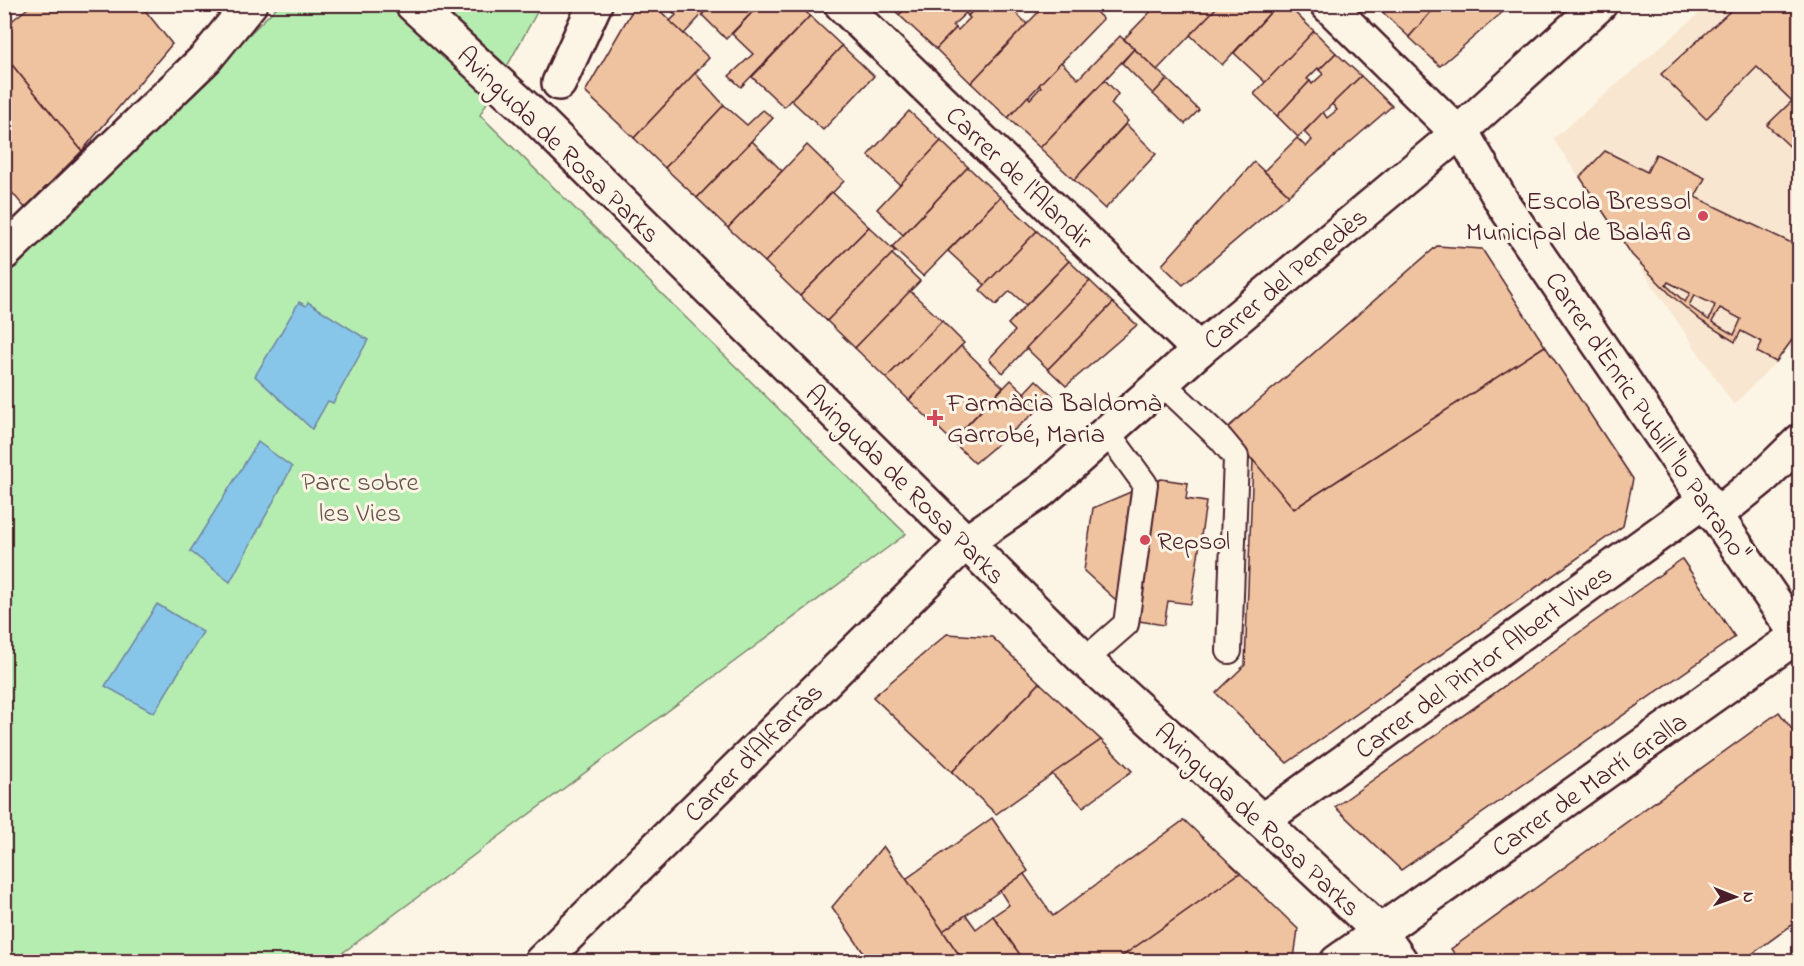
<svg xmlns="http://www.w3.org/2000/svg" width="1804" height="966" font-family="'Indie Flower',sans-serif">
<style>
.built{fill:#f8e6d0}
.green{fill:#b5edb1;stroke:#80866e;stroke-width:1.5}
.water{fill:#88c6e9;stroke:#6f839d;stroke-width:1.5}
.building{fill:#f0c3a0;stroke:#4a1f2b;stroke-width:1.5;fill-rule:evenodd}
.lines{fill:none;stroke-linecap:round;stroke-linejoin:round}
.service-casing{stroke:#4a1f2b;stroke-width:28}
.pedestrian-casing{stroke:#4a1f2b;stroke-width:38}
.minor-casing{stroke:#4a1f2b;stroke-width:38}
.secondary-casing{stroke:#4a1f2b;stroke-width:38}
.service{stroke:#fcf5e5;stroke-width:24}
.pedestrian{stroke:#fcf5e5;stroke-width:33}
.minor{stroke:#fcf5e5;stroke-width:33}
.secondary{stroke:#fcf5e5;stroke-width:33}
.poi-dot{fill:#d1495b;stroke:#fcf5e5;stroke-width:2}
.labels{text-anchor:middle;stroke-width:6;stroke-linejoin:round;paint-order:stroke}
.street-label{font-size:27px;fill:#4a1f2b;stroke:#fcf5e5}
.poi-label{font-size:27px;fill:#4a1f2b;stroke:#fcf5e5;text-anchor:start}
.park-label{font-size:27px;fill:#65524c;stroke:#fcf5e5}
</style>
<rect width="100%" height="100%" fill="#fcf5e5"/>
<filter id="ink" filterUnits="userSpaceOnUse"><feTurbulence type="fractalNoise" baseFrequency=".0167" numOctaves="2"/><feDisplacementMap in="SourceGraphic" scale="12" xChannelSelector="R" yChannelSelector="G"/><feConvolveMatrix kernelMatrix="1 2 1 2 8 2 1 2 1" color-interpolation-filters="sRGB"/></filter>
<g filter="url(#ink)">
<path class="built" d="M1709 5H1799V338L1734 405 1553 139Z"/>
<path class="green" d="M279 5H541L480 115 906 534 337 957 338 961H5V272L48 233Z"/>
<g class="water">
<path d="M299 302 306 306 308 302 368 340 333 403 328 401 312 429 255 376Z"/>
<path d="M258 442 292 467 230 582 190 551Z"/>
<path d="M157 604 203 632 154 713 105 686Z"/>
</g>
<g class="building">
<path d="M33 4H140L172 44 82 151 4 55V27Z"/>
<path d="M636 4H653L709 58 634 138 585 92Z"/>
<path d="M665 4H703L707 9 684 34 670 21 676 15Z"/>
<path d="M703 4H760L726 39 702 15 707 9Z"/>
<path d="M760 4H798L810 16 741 87 729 76 753 54 732 34Z"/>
<path d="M889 4H910L899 15Z"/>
<path d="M910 4H979L968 16 966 13 953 25 956 28 936 49 899 15Z"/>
<path d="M979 4H1007L1027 24 971 83 936 49 956 28 958 30 970 18 968 16Z"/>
<path d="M1046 4H1088L1103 19 1008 118 971 83Z"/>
<path d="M1158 4H1220L1157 70 1124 39Z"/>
<path d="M1220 4H1278L1222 65 1190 35Z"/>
<path d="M1278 4H1286L1314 31 1266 83 1234 53Z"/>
<path d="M1377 4H1438L1409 37 1376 6Z"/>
<path d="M1438 4H1511V5L1440 66 1409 37Z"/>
<path d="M1738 4H1800V156L1767 125 1792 101 1757 67 1706 119 1661 74Z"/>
<path d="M810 16 842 46 784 107 752 77Z"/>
<path d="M1314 31 1336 53 1319 70 1318 68 1307 79 1310 81 1277 116 1254 94Z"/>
<path d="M1120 36 1134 49 1040 148 1008 118 1028 96 1030 99 1041 87 1039 85 1061 62 1078 79Z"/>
<path d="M842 46 874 76 823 130 791 100Z"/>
<path d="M1134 49 1167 79 1153 94 1122 63Z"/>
<path d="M1336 53 1361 76 1298 137 1277 116 1310 81 1312 84 1323 74 1319 70Z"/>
<path d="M4 55 82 151 25 208 4 183Z"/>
<path d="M695 73 724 105 665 168 634 138Z"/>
<path d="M1361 76 1392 106 1289 195 1264 171 1297 138 1306 147 1312 140 1304 132 1323 112 1327 118 1337 110 1332 104Z"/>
<path d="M1167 79 1199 110 1185 124 1153 94Z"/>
<path d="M1105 80 1118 94 1111 104 1128 121 1074 180 1040 148Z"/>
<path d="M724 105 747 125 763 110 773 118 697 198 665 168Z"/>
<path d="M909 111 941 141 900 185 868 155Z"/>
<path d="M1126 124 1156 154 1105 209 1074 180Z"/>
<path d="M752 141 782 171 728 228 697 198Z"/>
<path d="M941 141 968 167 903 235 877 209Z"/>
<path d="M807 145 844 181 765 262 728 228Z"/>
<path d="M1605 151 1647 172 1656 154 1705 178 1695 197 1800 247V329L1776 362 1757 352 1762 342 1741 331 1735 342 1700 320 1672 296 1632 255 1580 177ZM1668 282 1690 293 1685 302 1666 285ZM1694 295 1715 305 1709 320 1689 306ZM1720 308 1741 319 1734 335 1712 322Z"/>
<path d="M1254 162 1289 195 1183 285 1162 265Z"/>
<path d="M968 167 1000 197 923 276 892 247Z"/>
<path d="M832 192 869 227 800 296 765 262Z"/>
<path d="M1000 197 1037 231 985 285 948 251Z"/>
<path d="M869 227 895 251 827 321 800 296Z"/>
<path d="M1037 231 1069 261 1026 305 1010 291 996 305 980 290Z"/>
<path d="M1437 246 1482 249 1545 346 1294 509 1226 429Z"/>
<path d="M892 254 920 281 855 348 827 321Z"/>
<path d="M1069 261 1090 281 1003 373 989 359 1015 331 1008 324Z"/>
<path d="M1090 281 1113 303 1048 369 1026 348Z"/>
<path d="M910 291 942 321 886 378 855 348Z"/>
<path d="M1113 303 1137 325 1066 386 1048 369Z"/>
<path d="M942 321 964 343 909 400 886 378Z"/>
<path d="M961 346 1003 387 952 441 909 400Z"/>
<path d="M1545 346 1633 479 1623 526 1287 763 1216 693 1245 665 1253 460 1294 509Z"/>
<path d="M1011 380 1040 408 975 463 952 441Z"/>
<path d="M1036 380 1053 396 1040 408 1024 393Z"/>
<path d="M1161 479 1188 483 1186 499 1206 502 1191 604 1168 601 1164 625 1139 621 1084 571 1093 508Z"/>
<path d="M1682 559 1735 637 1401 870 1335 807Z"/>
<path d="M947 634 992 637 1040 683 952 772 873 697Z"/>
<path d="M1040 683 1101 740 996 814 952 772Z"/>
<path d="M1779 712 1800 740V919L1741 962H1460L1451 949Z"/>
<path d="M1101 740 1132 771 1083 807 1052 774Z"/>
<path d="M992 818 1028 871 943 931 906 879Z"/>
<path d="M1184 820 1240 873 1114 962H1085L1084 960 1081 962H1025L993 916 1009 905 1000 891 1024 874 1053 916Z"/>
<path d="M883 846 943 931 964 962H870L832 907Z"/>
<path d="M1240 873 1298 929 1294 958 1289 962H1114Z"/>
<path d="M966 915 976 929 993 916 1025 962H964L943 931Z"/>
</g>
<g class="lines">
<g class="service-casing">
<g id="service">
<path d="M1162 383 1221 439 1236 457 1229 651"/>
<path d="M1085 660 1126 624 1145 484 1107 432"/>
</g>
</g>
<g class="pedestrian-casing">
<path id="pedestrian" d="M559 83 595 4"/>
</g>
<g class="minor-casing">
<g id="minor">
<path d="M841 4 1199 350"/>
<path d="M1327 4 1468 143 1504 205 1800 639"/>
<path d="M4 253 206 58 250 4"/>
<path d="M1715 516 1763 477 1800 441"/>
<path d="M1262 821 1704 501"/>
<path d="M541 962 965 543 1041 491 1199 350 1457 134 1600 4"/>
<path d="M1337 962 1797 636"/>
</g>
</g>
<g class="secondary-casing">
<path id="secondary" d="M412 4 529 111 1085 660 1262 821 1380 932 1401 962"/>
</g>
<use href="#service" class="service"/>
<use href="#pedestrian" class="pedestrian"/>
<use href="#minor" class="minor"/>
<use href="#secondary" class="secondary"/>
</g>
</g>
<g class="poi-dot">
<circle cx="1703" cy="216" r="6"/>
<path d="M932 409h6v6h6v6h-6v6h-6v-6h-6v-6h6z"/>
<circle cx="1145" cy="540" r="6"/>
</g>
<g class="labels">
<g class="street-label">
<text transform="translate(559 144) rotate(44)" y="9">Avinguda de Rosa Parks</text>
<text transform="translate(1020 177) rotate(44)" y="9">Carrer de l'Alandir</text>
<text transform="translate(1285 278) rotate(-40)" y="9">Carrer del Penedès</text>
<text transform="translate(1648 416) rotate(56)" y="9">Carrer d'Enric Pubill "lo Parrano"</text>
<text transform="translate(906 484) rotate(45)" y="9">Avinguda de Rosa Parks</text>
<text transform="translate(1483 661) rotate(-36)" y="9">Carrer del Pintor Albert Vives</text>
<text transform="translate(753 752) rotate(-45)" y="9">Carrer d'Alfarràs</text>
<text transform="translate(1589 784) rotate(-35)" y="9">Carrer de Martí Gralla</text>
<text transform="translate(1258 819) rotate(43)" y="9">Avinguda de Rosa Parks</text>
</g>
<g class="poi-label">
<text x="1691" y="209" text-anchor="end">Escola Bressol<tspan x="1691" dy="31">Municipal de Balafia</tspan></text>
<text x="947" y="411">Farmàcia Baldomà<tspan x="947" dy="31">Garrobé, Maria</tspan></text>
<text x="1157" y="549">Repsol</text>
</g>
<g class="park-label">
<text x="360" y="490">Parc sobre<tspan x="360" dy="31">les Vies</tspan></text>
</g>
</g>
<rect width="1804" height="966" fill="none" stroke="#fcf5e5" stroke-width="24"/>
<rect x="12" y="12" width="1780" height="942" fill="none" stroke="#4a1f2b" stroke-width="2" filter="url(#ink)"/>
<g transform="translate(1735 897) rotate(91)" stroke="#fcf5e5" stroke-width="4.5" paint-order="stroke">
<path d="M0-4.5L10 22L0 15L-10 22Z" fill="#4a1f2b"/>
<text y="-9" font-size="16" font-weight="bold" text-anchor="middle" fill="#4a1f2b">N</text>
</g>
</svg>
